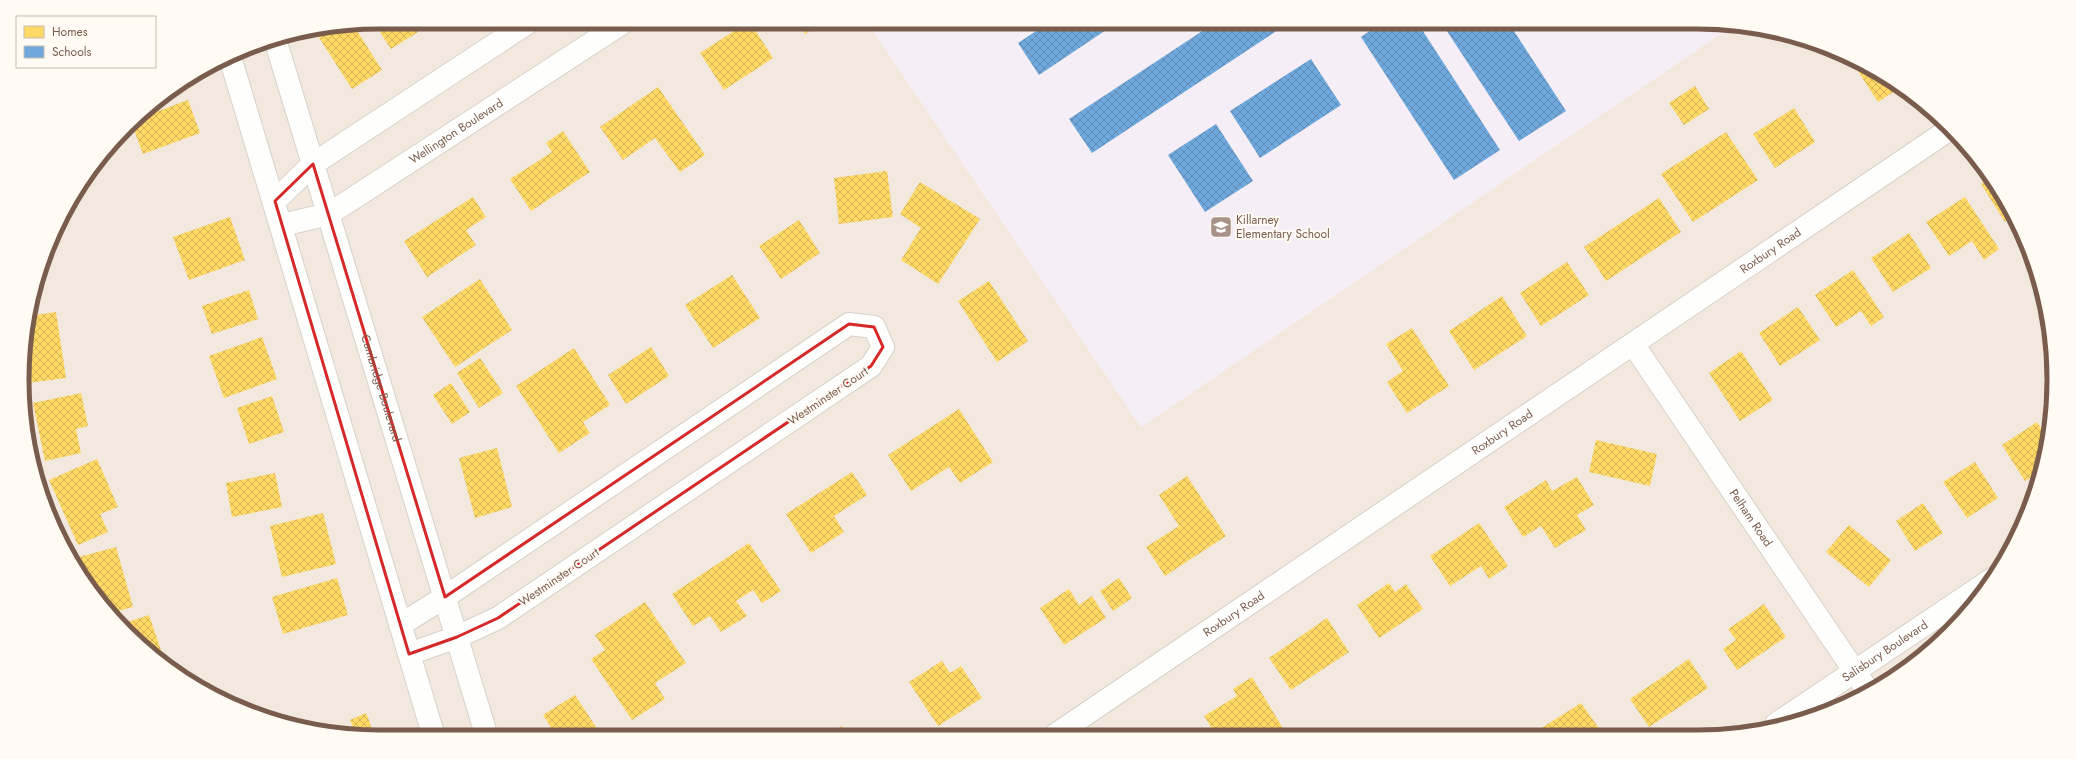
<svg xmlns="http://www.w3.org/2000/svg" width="2076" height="759" font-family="Jost,sans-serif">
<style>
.residential{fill:#f2e8de}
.education{fill:#f6eef6}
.homes{fill:url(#homes-cross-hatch)}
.schools{fill:url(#schools-cross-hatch)}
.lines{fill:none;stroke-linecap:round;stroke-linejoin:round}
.minor-casing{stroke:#d7d1cb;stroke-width:24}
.minor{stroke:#fefefd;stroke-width:22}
.marked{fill:none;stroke:#d62828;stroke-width:3;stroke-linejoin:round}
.labels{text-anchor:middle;stroke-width:4;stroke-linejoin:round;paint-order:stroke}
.street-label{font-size:12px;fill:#7a5c4d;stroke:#fffaf3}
.poi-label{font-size:12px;fill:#7a5c4d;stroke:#fffaf3;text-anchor:start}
.rim{fill:none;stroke:#7a5c4d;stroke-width:5}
</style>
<defs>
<pattern id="homes-cross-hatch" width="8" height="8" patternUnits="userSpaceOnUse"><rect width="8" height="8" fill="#ffd966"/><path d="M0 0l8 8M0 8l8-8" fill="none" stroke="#d3b356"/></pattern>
<pattern id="schools-cross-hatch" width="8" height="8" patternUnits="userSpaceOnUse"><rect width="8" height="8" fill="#6fa8dc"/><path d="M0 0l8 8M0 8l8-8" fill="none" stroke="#608cb5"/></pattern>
</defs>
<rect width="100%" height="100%" fill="#f9f5f0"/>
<path class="residential" d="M380 22H867L1141 427 1731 27 1789 34 1855 59 1914 96 1965 144 2006 201 2035 265 2051 333 2053 403 2042 472 1994 578 1932 648 1854 700 1743 734 379 737 287 725 222 700 162 663 82 578 49 516 29 449 25 333 41 264 70 201 144 111 201 70 264 41Z"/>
<path class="education" d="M867 22H1696L1731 27 1141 427Z"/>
<g class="homes">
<path d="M379 22H411L418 32 391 49 374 23Z"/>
<path d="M748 22H750L773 58 724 90 700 53Z"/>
<path d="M797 22H823L805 34Z"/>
<path d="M354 26 382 70 352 89 316 33Z"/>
<path d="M1848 56 1855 59 1901 87 1878 102Z"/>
<path d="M1695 86 1709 109 1684 125 1669 103Z"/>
<path d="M658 87 705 155 680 172 655 138 623 160 600 127Z"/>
<path d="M188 100 200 133 143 154 132 125 137 119Z"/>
<path d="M1794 108 1815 142 1775 168 1753 134Z"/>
<path d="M563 131 590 172 531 211 510 179 552 152 546 143Z"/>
<path d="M1726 132 1758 180 1693 222 1661 174Z"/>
<path d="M887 171 893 217 839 224 834 178Z"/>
<path d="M1990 178 2006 201 2013 217 2005 222 1981 184Z"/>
<path d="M920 182 980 219 938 284 901 260 921 228 900 214Z"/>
<path d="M473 197 486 217 466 230 476 245 427 277 404 241Z"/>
<path d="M1965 197 1999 249 1984 260 1972 241 1949 256 1926 222Z"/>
<path d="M1659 198 1681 232 1606 281 1584 247Z"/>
<path d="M230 217 245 260 189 280 173 237Z"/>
<path d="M799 220 820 253 781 279 759 246Z"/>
<path d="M1909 233 1931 268 1893 292 1871 258Z"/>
<path d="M1567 262 1589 295 1541 326 1520 293Z"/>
<path d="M1853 270 1884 317 1871 326 1861 311 1836 327 1815 295Z"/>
<path d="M732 275 760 318 713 348 685 305Z"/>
<path d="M480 279 512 330 455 367 422 317Z"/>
<path d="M989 281 1028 341 997 362 958 301Z"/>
<path d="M249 290 258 319 212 334 202 306Z"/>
<path d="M1502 296 1527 336 1474 370 1449 331Z"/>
<path d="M1798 307 1820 340 1780 366 1759 333Z"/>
<path d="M56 312 66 378 27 383 25 333 29 316Z"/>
<path d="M1412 328 1449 386 1407 413 1387 382 1403 371 1386 344Z"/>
<path d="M262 337 277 379 224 398 209 356Z"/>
<path d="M651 347 669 376 626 404 608 375Z"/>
<path d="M574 348 610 405 583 422 590 433 559 453 516 386Z"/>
<path d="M1741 351 1773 400 1740 421 1709 373Z"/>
<path d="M480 358 503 393 479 408 457 373Z"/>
<path d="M451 383 470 412 452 424 433 395Z"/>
<path d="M81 393 88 426 76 429 81 453 45 461 33 403Z"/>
<path d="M272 396 284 432 249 444 237 408Z"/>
<path d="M959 409 993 462 960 483 949 467 911 491 888 455Z"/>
<path d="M2037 422 2047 438 2042 471 2025 481 2002 445Z"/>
<path d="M1596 440 1657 454 1650 486 1589 472Z"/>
<path d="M497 448 512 507 475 518 459 458Z"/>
<path d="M97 459 118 507 100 514 108 532 78 545 49 480Z"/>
<path d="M1975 462 1998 498 1967 518 1943 482Z"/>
<path d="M852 472 867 495 834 516 844 532 811 553 786 514Z"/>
<path d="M275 473 282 507 232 517 226 483Z"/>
<path d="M1187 476 1226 536 1165 576 1146 547 1179 526 1159 495Z"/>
<path d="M1577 477 1594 505 1577 515 1586 530 1555 548 1541 526 1523 537 1504 507 1546 480 1552 491Z"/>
<path d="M1923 503 1943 533 1915 551 1896 521Z"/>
<path d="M323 513 336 564 282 577 270 526Z"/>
<path d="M1479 523 1508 566 1489 579 1481 566 1450 586 1430 556Z"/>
<path d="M1849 525 1891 560 1869 587 1826 552Z"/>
<path d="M749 543 781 591 762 603 753 590 736 601 747 616 721 632 710 616 693 626 672 594Z"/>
<path d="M116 547 133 607 114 612 86 582 79 557Z"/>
<path d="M337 578 348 615 283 634 272 597Z"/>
<path d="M1119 578 1132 598 1113 611 1100 591Z"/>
<path d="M1389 583 1395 592 1406 584 1423 609 1379 638 1357 605Z"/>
<path d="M1069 589 1079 605 1092 596 1106 618 1064 645 1040 608Z"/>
<path d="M645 602 686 663 655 683 665 699 632 720 591 659 605 650 595 635Z"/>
<path d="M1764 604 1786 637 1737 670 1723 649 1736 640 1728 629Z"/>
<path d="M149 615 163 656 157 658 125 623Z"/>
<path d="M1327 618 1349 652 1291 690 1269 658Z"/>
<path d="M1689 659 1708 688 1649 727 1630 699Z"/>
<path d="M942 661 950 673 961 666 982 698 938 726 909 682Z"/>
<path d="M1252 677 1287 735H1216L1204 716 1237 696 1233 689Z"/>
<path d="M575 695 602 736 557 737 543 715Z"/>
<path d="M1581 703 1603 734H1532Z"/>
<path d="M366 713 375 736 356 734 350 720Z"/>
<path d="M842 726 849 736H826Z"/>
</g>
<g class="schools">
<path d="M1050 22H1118L1039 75 1018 43Z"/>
<path d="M1216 22H1290L1092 153 1069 119Z"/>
<path d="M1383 22H1417L1500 150 1454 180 1361 37Z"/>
<path d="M1441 22H1508L1566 111 1519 141Z"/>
<path d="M1311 59 1341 105 1260 158 1230 111Z"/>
<path d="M1216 124 1253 181 1205 212 1168 155Z"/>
</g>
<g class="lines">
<g class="minor-casing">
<g id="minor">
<path id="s1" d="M275 39 487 737"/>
<path d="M230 57 434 737"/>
<path d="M275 201 313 164 529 22"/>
<path id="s2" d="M282 225 329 214 624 22"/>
<path id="s3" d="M1633 344 1868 691"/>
<path d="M400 625 445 597 849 324 874 327 883 347 871 366 498 618 457 637 409 654"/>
<path id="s4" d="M1776 724 1994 578"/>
<path id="s5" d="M1055 735 1950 129"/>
</g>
</g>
<use href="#minor" class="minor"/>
</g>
<path class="marked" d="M313 164 445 597 849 324 874 327 883 347 871 366 498 618 457 637 409 654 275 201Z"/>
<defs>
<g id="school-square" transform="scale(1.15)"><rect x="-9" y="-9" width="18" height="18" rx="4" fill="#a69286" stroke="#fffaf3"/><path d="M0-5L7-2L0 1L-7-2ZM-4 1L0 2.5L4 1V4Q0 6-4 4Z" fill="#fff"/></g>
</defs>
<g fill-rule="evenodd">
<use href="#school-square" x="1221" y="227"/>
</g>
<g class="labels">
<g class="street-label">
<text dy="4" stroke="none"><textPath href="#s2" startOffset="200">Wellington Boulevard</textPath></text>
<text dy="4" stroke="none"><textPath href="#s5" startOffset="864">Roxbury Road</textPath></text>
<text dy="4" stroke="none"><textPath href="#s1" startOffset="365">Cambridge Boulevard</textPath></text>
<text transform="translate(828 396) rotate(-34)" y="4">Westminster Court</text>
<text dy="4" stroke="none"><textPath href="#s5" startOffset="540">Roxbury Road</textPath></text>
<text dy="4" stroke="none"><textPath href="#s3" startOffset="210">Pelham Road</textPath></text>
<text transform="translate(559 577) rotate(-34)" y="4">Westminster Court</text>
<text dy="4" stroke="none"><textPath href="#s5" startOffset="216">Roxbury Road</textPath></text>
<text dy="4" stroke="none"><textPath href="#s4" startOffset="131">Salisbury Boulevard</textPath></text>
</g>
<g class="poi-label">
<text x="1236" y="224">Killarney<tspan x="1236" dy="14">Elementary School</tspan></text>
</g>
</g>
<path d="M0 0H2076V759H0ZM379 29H1697A350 350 0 0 1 2047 379V380A350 350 0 0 1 1697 730H379A350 350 0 0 1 29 380V379A350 350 0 0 1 379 29Z" fill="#fffaf3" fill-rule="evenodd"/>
<path class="rim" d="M379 29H1697A350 350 0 0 1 2047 379V380A350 350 0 0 1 1697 730H379A350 350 0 0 1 29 380V379A350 350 0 0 1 379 29Z"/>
<rect x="16" y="16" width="140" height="52" fill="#fffaf3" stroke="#cabbb1"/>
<rect x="24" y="26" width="20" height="12" fill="#ffd966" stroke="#cabbb1"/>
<text x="52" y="36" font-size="12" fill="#7a5c4d">Homes</text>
<rect x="24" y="46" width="20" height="12" fill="#6fa8dc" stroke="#cabbb1"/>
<text x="52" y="56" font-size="12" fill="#7a5c4d">Schools</text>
</svg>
